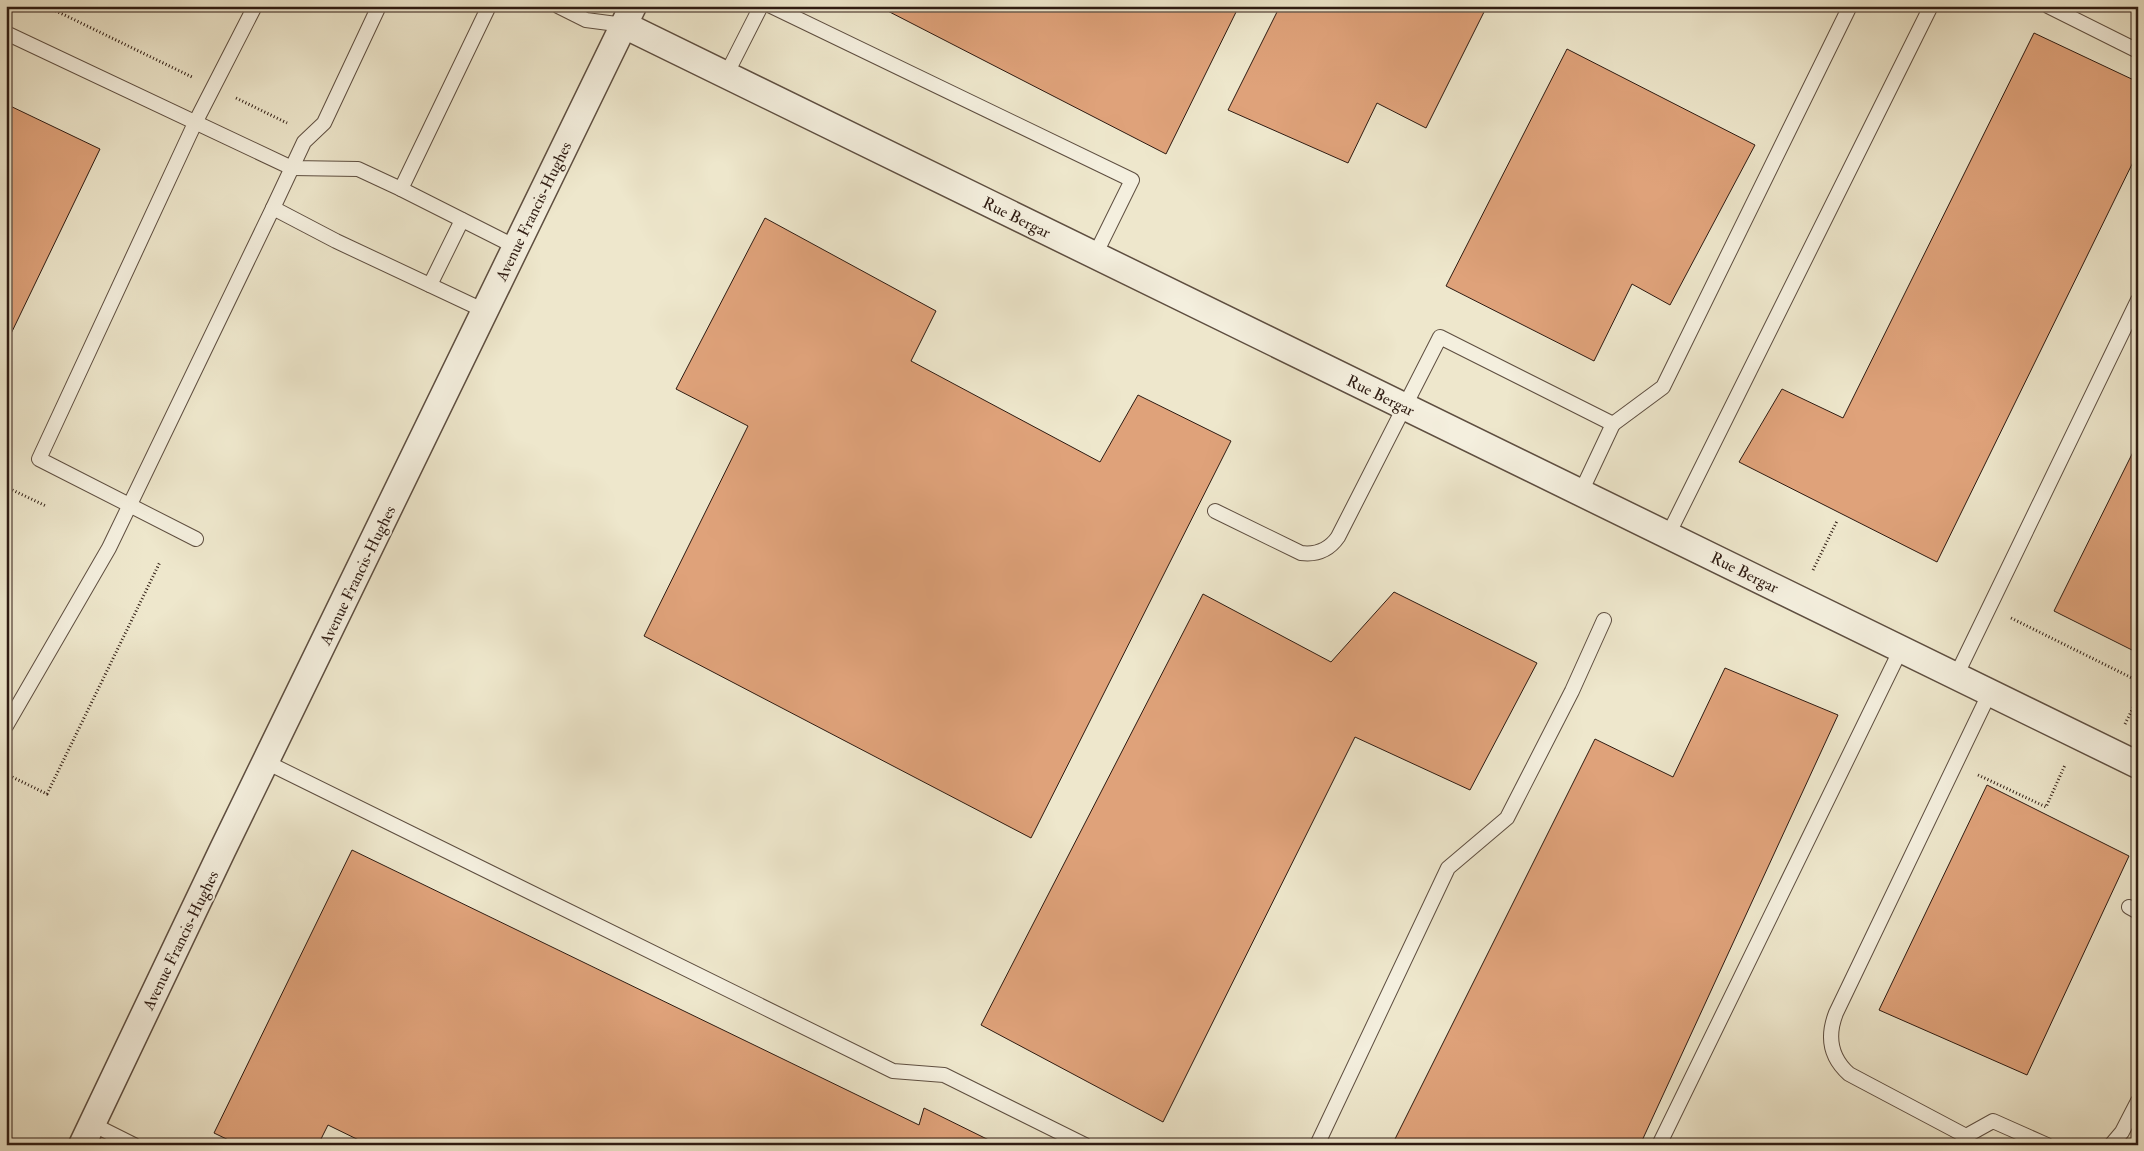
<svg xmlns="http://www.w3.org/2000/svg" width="2144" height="1151" font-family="'IM FELL Double Pica',serif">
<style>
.building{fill:#dfa27a;stroke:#2e1b12}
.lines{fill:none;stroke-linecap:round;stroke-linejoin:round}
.lane-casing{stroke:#5e4e40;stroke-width:16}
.street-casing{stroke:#5e4e40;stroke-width:29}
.path{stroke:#2e1b12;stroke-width:3;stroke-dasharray:1 2.5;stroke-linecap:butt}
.lane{stroke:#f4efde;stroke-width:14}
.street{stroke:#f4efde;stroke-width:26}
.labels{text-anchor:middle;stroke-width:4;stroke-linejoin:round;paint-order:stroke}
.street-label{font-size:16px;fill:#2e1b12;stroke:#f4efde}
</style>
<rect width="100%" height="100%" fill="#eee7cc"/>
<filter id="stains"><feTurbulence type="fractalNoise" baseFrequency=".004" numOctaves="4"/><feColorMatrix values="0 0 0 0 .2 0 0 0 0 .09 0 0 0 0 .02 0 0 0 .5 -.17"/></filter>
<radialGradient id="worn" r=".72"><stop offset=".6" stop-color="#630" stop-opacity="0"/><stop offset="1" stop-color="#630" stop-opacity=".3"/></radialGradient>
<g class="building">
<path d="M878 6H1239L1166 154Z"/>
<path d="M1280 6H1487L1426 128 1377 103 1348 163 1228 110Z"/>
<path d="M2034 33 2138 82V152L1937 562 1739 462 1782 389 1843 418Z"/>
<path d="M1567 49 1755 145 1670 305 1632 284 1594 361 1446 286Z"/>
<path d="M6 104 100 149 6 344Z"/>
<path d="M765 218 936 311 911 361 1100 462 1138 395 1231 441 1031 838 644 636 748 426 676 389Z"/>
<path d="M2138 442V653L2054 611Z"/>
<path d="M1394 592 1537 663 1470 790 1355 737 1163 1122 981 1025 1203 594 1331 662Z"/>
<path d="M1725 668 1838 715 1640 1145H1392L1595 739 1673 777Z"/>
<path d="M1987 785 2129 856 2027 1075 1879 1010Z"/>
<path d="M352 850 919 1125 924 1108 999 1145H369L328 1125 318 1145H239L214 1133Z"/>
</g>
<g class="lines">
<g class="lane-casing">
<g id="lane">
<path d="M489 6 401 189 516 247"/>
<path d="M558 6 586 20 624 25"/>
<path d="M771 6 1132 180 1095 255"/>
<path d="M2048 6 2138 51"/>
<path d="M6 33 292 168 358 169 401 189"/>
<path d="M726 75 761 6"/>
<path d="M273 208 304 142 324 123 379 6"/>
<path d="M430 285 462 220"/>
<path d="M1613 424 1663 387 1850 6"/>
<path d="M1215 511 1301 553C1317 555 1329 550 1338 537L1440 337 1613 424 1581 492"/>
<path d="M1668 535 1931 6"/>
<path d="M196 539 39 459 195 123 255 6"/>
<path d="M1956 676 2138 300"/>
<path d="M1990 692 1836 1013C1827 1036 1830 1057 1849 1074L1966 1136 1993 1121 2047 1145"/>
<path d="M6 726 109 548 273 208 336 241 485 311"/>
<path d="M266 762 893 1071 944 1075 1085 1145"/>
<path d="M2129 907 2138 912"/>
<path d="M92 1124 134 1145"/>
<path d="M1317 1145 1448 868 1507 818 1572 691 1604 620"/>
<path d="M1659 1145 1901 649"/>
<path d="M2111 1145 2122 1132 2138 1101"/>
</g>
</g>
<g class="street-casing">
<g id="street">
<path d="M624 25 2138 765"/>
<path d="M82 1145 222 851 633 6"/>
</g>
</g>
<g class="path">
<path d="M46 6 192 77"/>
<path d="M236 98 287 123"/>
<path d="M6 487 46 506"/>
<path d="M1813 570 1837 521"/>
<path d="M2011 618 2138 681"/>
<path d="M2125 724 2138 698"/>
<path d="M6 774 47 794 160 562"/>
<path d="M1978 775 2046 807 2065 765"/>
</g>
<use href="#lane" class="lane"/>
<use href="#street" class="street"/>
</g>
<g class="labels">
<g class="street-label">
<text transform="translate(533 211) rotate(-64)" y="6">Avenue Francis-Hughes</text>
<text transform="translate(1017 217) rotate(26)" y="6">Rue Bergar</text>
<text transform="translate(1381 395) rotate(26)" y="6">Rue Bergar</text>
<text transform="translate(1745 572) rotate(26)" y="6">Rue Bergar</text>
<text transform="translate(357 575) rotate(-64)" y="6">Avenue Francis-Hughes</text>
<text transform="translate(180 940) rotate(-64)" y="6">Avenue Francis-Hughes</text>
</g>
</g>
<rect width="2144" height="1151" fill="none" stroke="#eee7cc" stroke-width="25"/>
<rect x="8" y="8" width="2129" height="1136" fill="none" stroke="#2e1b12" stroke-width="2.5"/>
<rect x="12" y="12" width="2119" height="1126" fill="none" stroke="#2e1b12"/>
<rect width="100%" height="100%" filter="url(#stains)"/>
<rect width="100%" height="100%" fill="url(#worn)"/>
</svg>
